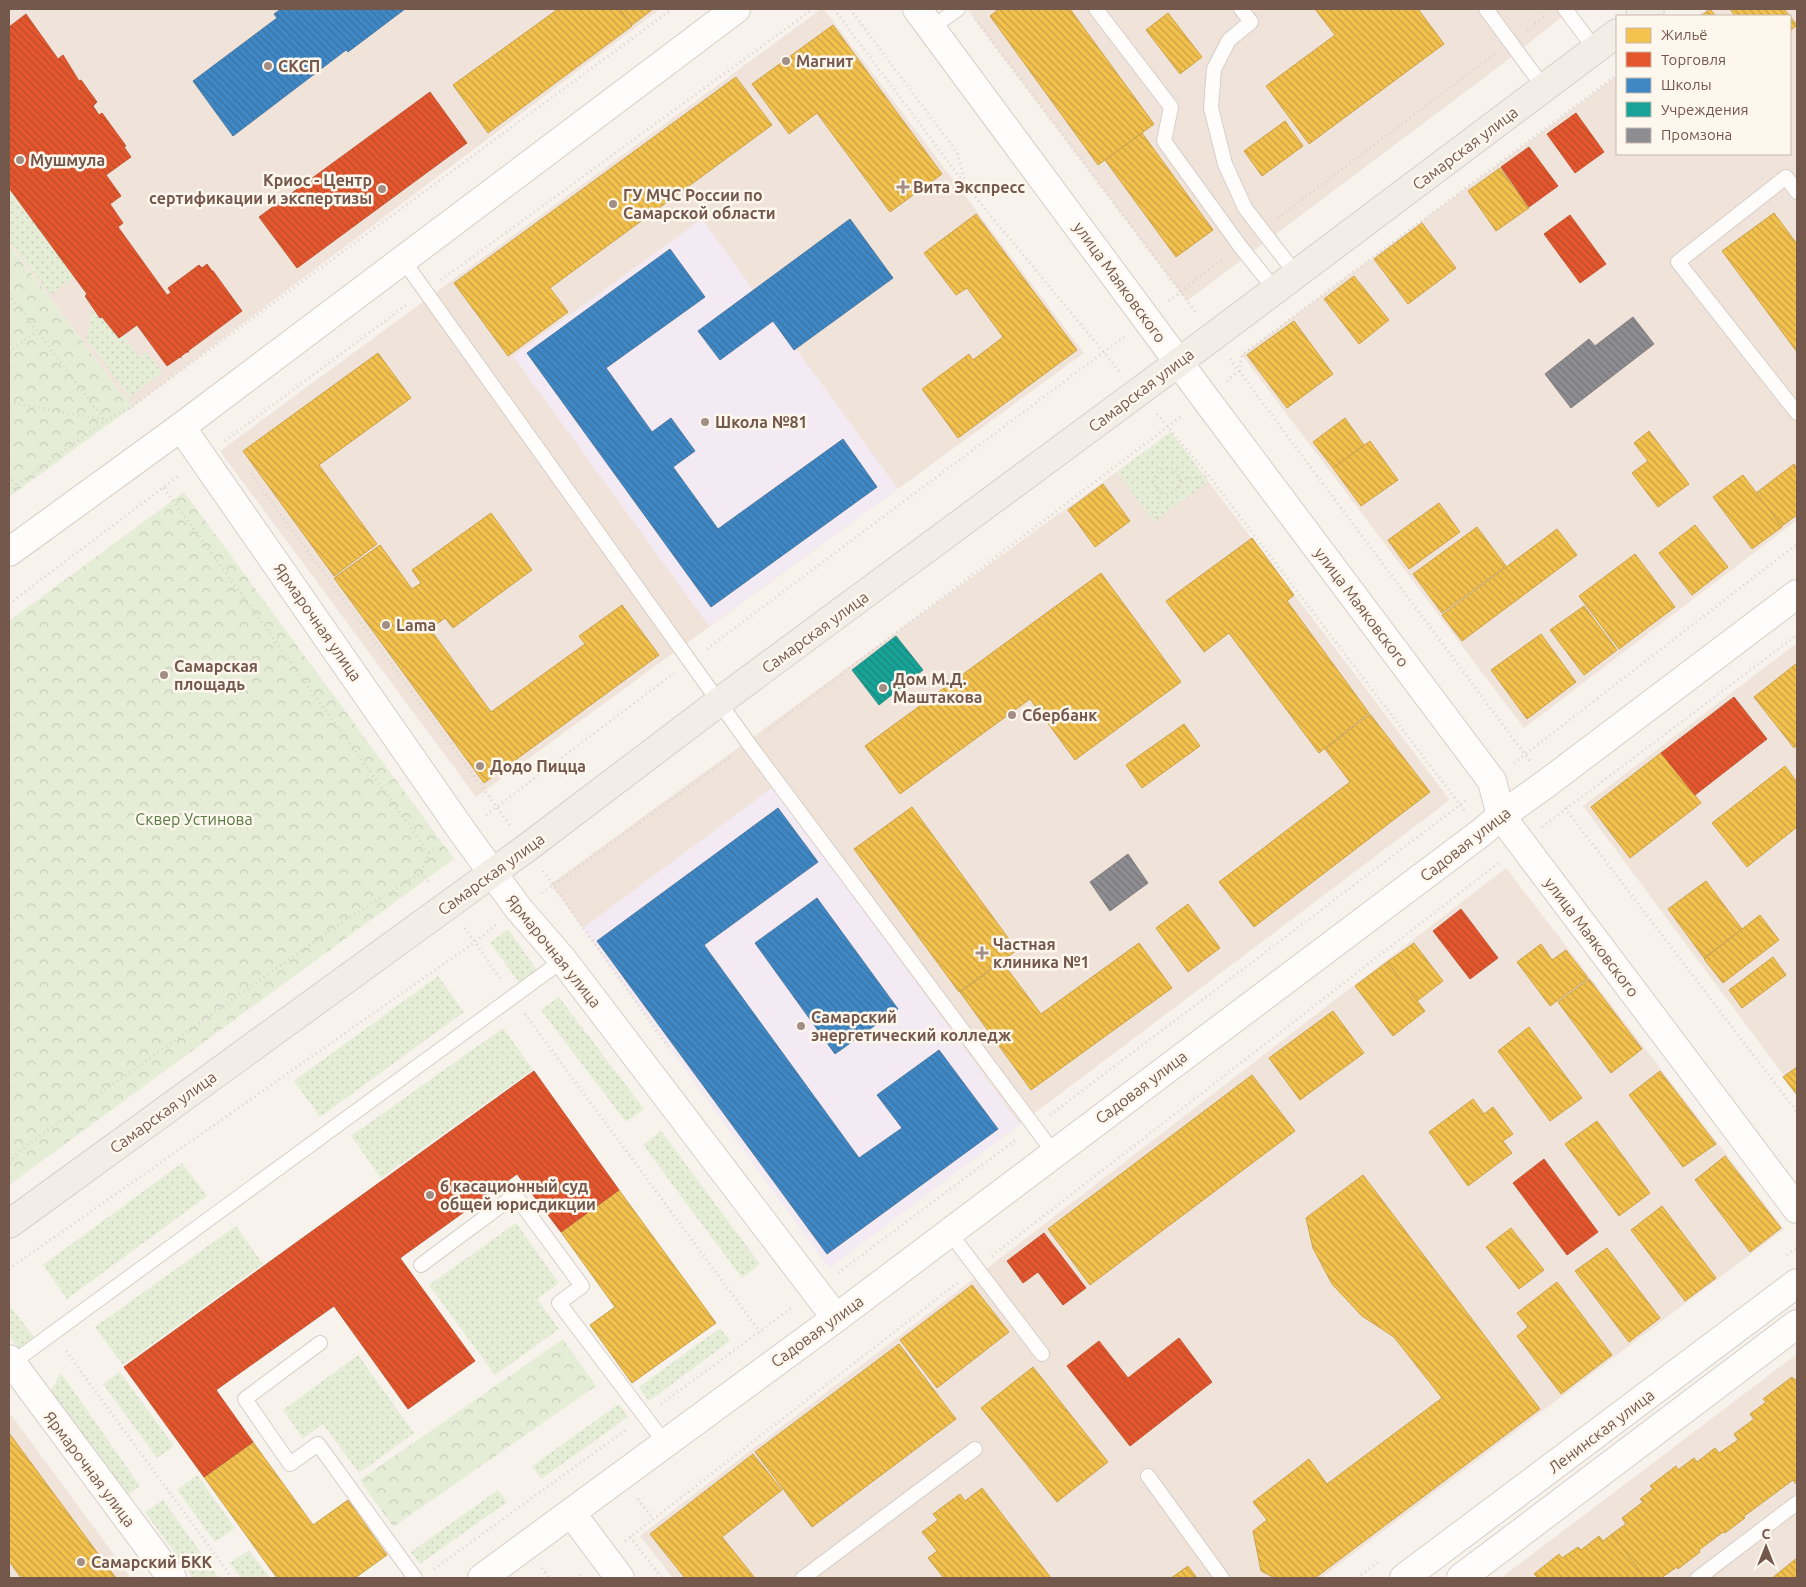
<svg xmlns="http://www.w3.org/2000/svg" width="1806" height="1587" font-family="Ubuntu,sans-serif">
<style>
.residential{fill:#f0e4da}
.education{fill:#f3eaf3}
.grass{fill:url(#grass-dots)}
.park{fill:url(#park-crowns)}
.homes{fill:url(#homes-back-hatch);stroke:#cca24d}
.shops{fill:url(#shops-back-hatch);stroke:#c35737}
.schools{fill:url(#schools-back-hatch);stroke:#4f7aa1}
.public{fill:url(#public-back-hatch);stroke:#338c81}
.industry{fill:url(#industry-back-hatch);stroke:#867d7d}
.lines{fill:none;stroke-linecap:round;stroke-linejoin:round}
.service-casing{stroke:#d6cec8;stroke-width:16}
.minor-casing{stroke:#d6cec8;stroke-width:30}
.tertiary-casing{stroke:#d6cec8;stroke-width:30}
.primary-casing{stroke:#d8cfca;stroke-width:30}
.path{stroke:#dad2cf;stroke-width:3;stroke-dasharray:1 4;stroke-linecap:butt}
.service{stroke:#fefdfc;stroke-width:14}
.minor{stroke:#fefdfc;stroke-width:28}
.tertiary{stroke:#fefdfc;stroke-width:28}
.primary{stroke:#f2ede6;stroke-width:28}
.poi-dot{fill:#a28e84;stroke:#fef7ee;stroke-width:2}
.labels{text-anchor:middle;stroke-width:5;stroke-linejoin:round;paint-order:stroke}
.poi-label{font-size:16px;font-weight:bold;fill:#75584c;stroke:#fef7ee;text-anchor:start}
.street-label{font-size:16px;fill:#75584c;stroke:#fef7ee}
.park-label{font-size:16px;fill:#587b44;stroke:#fef7ee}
</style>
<defs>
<pattern id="grass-dots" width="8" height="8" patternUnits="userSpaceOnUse" patternTransform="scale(1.25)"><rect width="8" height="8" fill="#e5edd7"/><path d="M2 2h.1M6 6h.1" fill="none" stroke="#c8cdba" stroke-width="1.8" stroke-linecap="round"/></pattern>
<pattern id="park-crowns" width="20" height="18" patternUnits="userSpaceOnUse" patternTransform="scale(1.25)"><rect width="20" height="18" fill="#e5edd7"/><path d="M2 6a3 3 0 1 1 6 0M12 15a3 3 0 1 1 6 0" fill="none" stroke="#c8cdba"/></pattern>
<pattern id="homes-back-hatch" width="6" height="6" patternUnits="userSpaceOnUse" patternTransform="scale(1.25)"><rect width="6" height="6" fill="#f2c14e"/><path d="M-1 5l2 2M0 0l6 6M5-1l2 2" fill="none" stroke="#c9a043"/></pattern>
<pattern id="shops-back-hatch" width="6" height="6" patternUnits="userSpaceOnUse" patternTransform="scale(1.25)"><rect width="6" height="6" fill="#e4572e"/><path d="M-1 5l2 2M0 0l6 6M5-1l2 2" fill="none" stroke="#bd4b29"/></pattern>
<pattern id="schools-back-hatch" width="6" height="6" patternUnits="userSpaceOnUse" patternTransform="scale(1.25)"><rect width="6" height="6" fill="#3f88c5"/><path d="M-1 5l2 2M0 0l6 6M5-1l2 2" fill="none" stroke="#3972a2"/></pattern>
<pattern id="public-back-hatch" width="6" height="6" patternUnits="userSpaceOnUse" patternTransform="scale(1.25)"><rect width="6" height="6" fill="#17a398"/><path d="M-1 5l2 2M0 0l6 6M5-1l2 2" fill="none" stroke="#19887e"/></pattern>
<pattern id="industry-back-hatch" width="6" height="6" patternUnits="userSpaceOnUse" patternTransform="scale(1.25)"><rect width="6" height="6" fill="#8d8d92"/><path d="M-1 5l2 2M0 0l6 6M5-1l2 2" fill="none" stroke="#787679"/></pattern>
</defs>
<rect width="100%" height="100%" fill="#f7f2ec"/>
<g class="residential">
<path d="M9 9H660L132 407 9 243Z"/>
<path d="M821 9H824L1084 353 476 797 220 451Z"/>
<path d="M967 9H1572L1501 65 1187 301Z"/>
<path d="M1708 9H1797V520L1524 728 1242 355 1617 76V154H1790V16H1697Z"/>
<path d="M1171 432 1450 800 829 1268 551 884Z"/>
<path d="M1797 643V1093L1583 806Z"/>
<path d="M1506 868 1784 1229 1321 1578H673L640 1536Z"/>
<path d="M1797 1354V1578H1501Z"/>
<path d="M9 1412 131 1578H9Z"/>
</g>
<g class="education">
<path d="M702 219 898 489 709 626 513 356Z"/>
<path d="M773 787 1020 1124 829 1268 583 928Z"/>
</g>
<g class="grass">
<path d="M9 190 75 276 51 295 9 240Z"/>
<path d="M95 298 139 357 146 352 162 372 130 397 87 340Z"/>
<path d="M1171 432 1208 482 1154 522 1117 472Z"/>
<path d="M508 929 539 973 521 985 490 943Z"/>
<path d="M438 976 464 1012 320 1117 294 1081Z"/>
<path d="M559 997 644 1109 626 1122 541 1010Z"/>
<path d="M503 1028 533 1070 381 1178 351 1136Z"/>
<path d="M661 1131 760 1264 742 1278 643 1145Z"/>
<path d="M182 1163 207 1196 67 1299 43 1265Z"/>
<path d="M516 1223 559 1283 537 1299 559 1329 495 1375 429 1285Z"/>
<path d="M236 1226 263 1264 123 1365 95 1327Z"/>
<path d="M9 1305 41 1346 20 1351 9 1336Z"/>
<path d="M720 1328 730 1341 649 1401 639 1387Z"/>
<path d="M358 1355 414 1433 359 1473 323 1424 303 1438 283 1410Z"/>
<path d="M120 1372 174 1446 157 1458 103 1384Z"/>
<path d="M61 1373 140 1486 123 1498 49 1394Z"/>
<path d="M619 1404 628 1417 541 1479 532 1466Z"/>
<path d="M197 1475 235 1528 215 1542 177 1490Z"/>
<path d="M498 1490 507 1502 420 1564 411 1552Z"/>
<path d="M163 1500 219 1578H193L145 1512Z"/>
<path d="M249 1550 270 1578H241L230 1563Z"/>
</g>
<g class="park">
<path d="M9 244 132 407 9 497Z"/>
<path d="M184 492 454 859 9 1185V621Z"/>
<path d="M563 1339 596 1386 393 1527 360 1480Z"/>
</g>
<g class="homes">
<path d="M558 9H619L632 26 488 133 453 85Z"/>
<path d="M620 9H653L632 25Z"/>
<path d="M999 9H1070L1154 124 1098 165 990 16Z"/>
<path d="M1315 9H1418L1444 44 1309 144 1266 86 1335 35Z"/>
<path d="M1710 9 1716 16H1701Z"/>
<path d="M1730 9H1784L1797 25 1790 31V16H1735Z"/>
<path d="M1168 13 1202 57 1180 74 1146 30Z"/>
<path d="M833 25 942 174 890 212 817 113 789 134 752 84Z"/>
<path d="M736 77 772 125 550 288 568 312 508 356 454 283Z"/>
<path d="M1285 121 1303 146 1262 176 1244 151Z"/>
<path d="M1142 133 1213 230 1176 257 1105 160Z"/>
<path d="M1500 168 1529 208 1496 231 1468 191Z"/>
<path d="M1774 213 1797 244V352L1722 251Z"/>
<path d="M976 214 1077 350 958 438 922 389 969 354 973 360 1003 337 967 288 956 295 924 253Z"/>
<path d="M1422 223 1456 268 1408 304 1374 259Z"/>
<path d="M1354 276 1389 320 1359 344 1324 299Z"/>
<path d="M1294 321 1333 374 1287 408 1247 355Z"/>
<path d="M378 353 411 398 319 465 377 544 334 576 243 451Z"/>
<path d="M1345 418 1364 445 1333 468 1313 442Z"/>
<path d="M1649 431 1689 484 1658 507 1632 473 1648 461 1634 443Z"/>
<path d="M1370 441 1398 480 1361 506 1333 468Z"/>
<path d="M1794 464 1797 469V515L1782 526 1756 493Z"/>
<path d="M1743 475 1782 527 1752 549 1713 497Z"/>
<path d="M1103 484 1130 521 1095 547 1068 510Z"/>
<path d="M1439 503 1460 532 1409 569 1388 540Z"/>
<path d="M491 513 532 570 453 628 445 618 430 629 491 712 585 644 579 636 622 605 659 655 484 783 334 578 380 545 412 589 421 583 412 570Z"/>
<path d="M1695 525 1728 567 1692 595 1659 553Z"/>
<path d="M1477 527 1506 566 1442 613 1413 574Z"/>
<path d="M1557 529 1577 555 1462 641 1442 615Z"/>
<path d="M1252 538 1294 595 1287 601 1369 713 1319 753 1229 633 1204 652 1166 601Z"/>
<path d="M1635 554 1675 607 1619 649 1579 596Z"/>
<path d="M1101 573 1181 682 1075 760 1030 699 900 794 865 746Z"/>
<path d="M1584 606 1617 650 1584 675 1550 630Z"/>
<path d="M1541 634 1576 682 1527 719 1491 670Z"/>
<path d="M1797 663V745L1794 748 1754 697Z"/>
<path d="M1370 714 1430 792 1254 927 1219 882 1350 782 1325 749Z"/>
<path d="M1184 724 1200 746 1142 788 1126 765Z"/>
<path d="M1662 752 1701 803 1630 858 1591 807Z"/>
<path d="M1785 766 1797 782V827L1747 867 1712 823Z"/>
<path d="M912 807 1017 950 959 992 854 849Z"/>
<path d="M1706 881 1742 929 1704 958 1668 909Z"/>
<path d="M1188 904 1220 948 1188 972 1156 928Z"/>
<path d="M1760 915 1779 940 1723 983 1704 959Z"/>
<path d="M1139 943 1172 988 1031 1090 960 992 1002 962 1041 1014Z"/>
<path d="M1414 943 1443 981 1417 1001 1387 962Z"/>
<path d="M1541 944 1552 960 1566 950 1588 978 1550 1006 1517 962Z"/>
<path d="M1773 957 1786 975 1742 1008 1729 990Z"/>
<path d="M1387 962 1425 1011 1393 1036 1355 986Z"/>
<path d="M1589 979 1642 1049 1611 1073 1558 1002Z"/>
<path d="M1333 1011 1364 1053 1300 1100 1269 1058Z"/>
<path d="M1529 1027 1582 1098 1550 1121 1498 1051Z"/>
<path d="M1797 1067V1095L1783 1077Z"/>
<path d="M1660 1071 1716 1144 1683 1167 1629 1095Z"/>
<path d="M1252 1075 1295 1131 1090 1285 1048 1229Z"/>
<path d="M1473 1099 1484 1114 1493 1107 1513 1134 1503 1141 1512 1153 1468 1186 1429 1132Z"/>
<path d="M1597 1121 1650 1193 1619 1216 1565 1144Z"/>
<path d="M1725 1156 1781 1228 1750 1252 1695 1180Z"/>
<path d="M1363 1175 1540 1409 1315 1578H1275L1261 1571 1253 1531 1267 1520 1253 1502 1309 1459 1327 1484 1442 1398 1394 1337 1362 1316 1332 1284 1313 1248 1306 1218Z"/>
<path d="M619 1190 716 1323 632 1383 590 1325 615 1307 561 1232Z"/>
<path d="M1662 1206 1716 1278 1685 1301 1631 1230Z"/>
<path d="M1511 1228 1544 1270 1519 1289 1486 1247Z"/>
<path d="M1607 1248 1660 1318 1629 1342 1575 1271Z"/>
<path d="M1557 1282 1612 1355 1561 1394 1517 1336 1528 1327 1517 1313Z"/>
<path d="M972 1285 1009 1332 937 1388 900 1340Z"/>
<path d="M899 1344 956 1419 812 1527 755 1452Z"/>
<path d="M1033 1367 1108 1462 1057 1502 981 1408Z"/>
<path d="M1792 1377 1795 1380 1797 1378V1483L1796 1484 1793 1480 1743 1517 1745 1518 1725 1533 1723 1532 1699 1550 1700 1552 1678 1569 1677 1567 1661 1578H1645L1612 1534 1626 1524 1622 1518 1643 1502 1640 1499 1653 1489 1650 1486 1676 1466 1678 1470 1694 1458 1697 1462 1715 1448 1719 1453 1738 1440 1734 1434 1754 1419 1750 1414 1766 1402 1763 1399Z"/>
<path d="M9 1433 116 1578H21L9 1561Z"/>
<path d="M253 1442 313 1525 348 1500 387 1555 355 1578H277L204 1477Z"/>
<path d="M753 1454 782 1490 722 1537 755 1578H685L650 1534Z"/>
<path d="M982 1488 1051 1578H944L928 1558 937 1551 922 1532 938 1520 933 1514 960 1494 965 1501Z"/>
<path d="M1612 1534 1645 1578H1536L1537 1577 1534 1574 1559 1554 1562 1558 1578 1547 1581 1550 1599 1536 1603 1541Z"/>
<path d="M1797 1558V1578H1772Z"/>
<path d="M1188 1566 1197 1578H1171Z"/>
</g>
<g class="shops">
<path d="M26 14 58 59 63 55 79 81 81 80 97 102 93 106 99 115 102 113 126 146 124 147 131 157 106 175 121 196 110 204 123 223 118 227 167 295 171 293 168 288 199 265 202 268 207 264 212 271H213L242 311 188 351 189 352H187L181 356V358L180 357 167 366 137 325 119 338 102 317 100 318 85 296 87 294 9 188V27Z"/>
<path d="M430 92 467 143 297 268 259 217Z"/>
<path d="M1576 113 1604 152 1575 173 1547 134Z"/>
<path d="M1529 147 1558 186 1529 207 1501 167Z"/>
<path d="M1570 215 1606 264 1580 283 1544 234Z"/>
<path d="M1734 697 1767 739 1695 795 1661 753Z"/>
<path d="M1461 909 1498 958 1470 979 1433 931Z"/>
<path d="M534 1071 619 1190 561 1232 517 1174 400 1258 475 1361 408 1409 334 1306 216 1390 253 1442 204 1477 124 1367Z"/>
<path d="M1544 1159 1598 1232 1567 1255 1513 1183Z"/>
<path d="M1044 1233 1086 1288 1063 1305 1038 1272 1023 1283 1007 1261Z"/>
<path d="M1179 1338 1212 1382 1130 1446 1067 1366 1099 1341 1128 1378Z"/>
</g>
<g class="schools">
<path d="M281 9H405L348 52 346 50 233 136 193 81 277 18 274 14Z"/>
<path d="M850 219 893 278 794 350 773 321 720 360 698 331Z"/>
<path d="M670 249 705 297 606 368 652 432 671 418 695 451 673 467 718 529 843 439 877 487 711 607 527 353Z"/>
<path d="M778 808 818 862 704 945 859 1158 902 1128 877 1095 939 1050 998 1129 827 1254 597 941Z"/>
<path d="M817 898 898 1009 835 1054 755 943Z"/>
</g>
<path class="public" d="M896 636 923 670 879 705 852 670Z"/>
<g class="industry">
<path d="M1633 317 1654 344 1571 408 1545 374 1589 339 1595 346Z"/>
<path d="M1128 854 1148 883 1110 911 1090 882Z"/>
</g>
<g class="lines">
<g class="service-casing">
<g id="service">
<path d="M1096 9 1171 107 1164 141 1240 246 1275 290"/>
<path d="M1241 9 1251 22 1229 40 1214 69 1211 108 1225 164 1245 208 1296 274"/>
<path d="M1486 9 1544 88"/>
<path d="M1565 9 1595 49"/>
<path d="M931 28 958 9"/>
<path d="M1797 192 1786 177 1678 262 1797 413"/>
<path d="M403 260 749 744 1054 1153"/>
<path d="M949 1232 1042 1354"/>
<path d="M421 1265 515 1195 582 1286 559 1303 665 1443"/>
<path d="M320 1343 245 1399 290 1464 318 1444 415 1578"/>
<path d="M12 1363 563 960"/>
<path d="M1148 1476 1222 1578"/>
<path d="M803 1578 975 1449"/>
<path d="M1698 1578 1797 1503"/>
</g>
</g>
<g class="minor-casing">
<g id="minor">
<path d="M917 9 1205 398 1492 781 1501 816 1797 1209"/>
<path d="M181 427 462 831 518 908 563 960 836 1318"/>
<path d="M9 1359 172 1578"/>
<path d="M572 1514 620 1578"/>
<path d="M482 1578 836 1318 1482 832 1501 816 1547 783 1797 594"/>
<path d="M1404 1578 1797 1283"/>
<path d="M1461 1578 1797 1324"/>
</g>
</g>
<g class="tertiary-casing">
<path id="tertiary" d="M9 552 181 427 736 9"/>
</g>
<g class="primary-casing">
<g id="primary">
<path d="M1640 16 1650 9"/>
<path d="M9 1224 528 847 719 702 1179 362 1617 33"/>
</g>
</g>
<g class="path">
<path d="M834 9 967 187 1120 372"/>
<path d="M850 9 957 152 966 184"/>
<path d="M1697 16 1707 9"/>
<path d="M975 19 1197 314"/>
<path d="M1527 30 1546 15"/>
<path d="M1278 218 1494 54"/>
<path d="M441 280 813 9"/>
<path d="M9 294 105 421"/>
<path d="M1169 301 1223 259"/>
<path d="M9 352 37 331"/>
<path d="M1230 359 1530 761"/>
<path d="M1227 381 1239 371 1242 355 1617 75"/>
<path d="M9 402 104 420"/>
<path d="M1157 414 1209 476 1464 810"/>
<path d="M225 441 408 304"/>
<circle cx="1167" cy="481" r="13"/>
<path d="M251 474 510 825"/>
<path d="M9 476 16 485"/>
<path d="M1180 479 1209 476"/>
<path d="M164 488 429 853"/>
<path d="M9 491 105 421 132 407 672 9"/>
<path d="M1155 518 1161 492"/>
<path d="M9 604 180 475"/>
<path d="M707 649 1125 336"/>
<path d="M765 732 1183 415"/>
<path d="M1514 763 1797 544"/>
<path d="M1565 808 1797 1112"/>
<path d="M486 815 674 673"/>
<path d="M1542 827 1797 635"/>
<path d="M543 871 668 1047"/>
<path d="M421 873 430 883"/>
<path d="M542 893 732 756"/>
<path d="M465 928 501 980"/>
<path d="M525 1014 760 1332"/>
<path d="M1050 1115 1468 799"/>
<path d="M9 1162 27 1145 345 920 421 873 429 853 439 847"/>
<path d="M1787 1255 1797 1248"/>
<path d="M992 1256 1501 861"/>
<path d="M9 1269 475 942 496 925"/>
<path d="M838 1273 1017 1139"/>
<path d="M66 1351 232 1578"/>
<path d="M661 1404 793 1307"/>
<path d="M638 1499 653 1519"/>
<path d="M630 1537 662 1578"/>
<path d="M625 1541 960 1281"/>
<path d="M542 1568 549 1578"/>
<path d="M434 1569 627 1429"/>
<path d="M575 1578 582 1573"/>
<path d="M1357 1578 1380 1561"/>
</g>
<use href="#service" class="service"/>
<use href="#minor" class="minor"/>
<use href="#tertiary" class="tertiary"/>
<use href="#primary" class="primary"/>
</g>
<g class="poi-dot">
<circle cx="786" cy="61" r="5"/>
<circle cx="268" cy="66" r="5"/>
<circle cx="20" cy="160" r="5"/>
<path d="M900.5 179.5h5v5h5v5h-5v5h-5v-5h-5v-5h5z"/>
<circle cx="382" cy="189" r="5"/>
<circle cx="613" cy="204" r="5"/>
<circle cx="705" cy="422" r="5"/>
<circle cx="386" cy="625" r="5"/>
<circle cx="164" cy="675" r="5"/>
<circle cx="883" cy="688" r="5"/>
<circle cx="1012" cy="715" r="5"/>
<circle cx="480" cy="766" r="5"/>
<path d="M979.5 945.5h5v5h5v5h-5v5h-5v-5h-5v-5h5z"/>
<circle cx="801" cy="1026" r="5"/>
<circle cx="430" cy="1195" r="5"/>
<circle cx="81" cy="1562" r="5"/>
</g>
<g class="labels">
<g class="poi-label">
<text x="796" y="67">Магнит</text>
<text x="278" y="72">СКСП</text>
<text x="30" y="166">Мушмула</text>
<text x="372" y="186" text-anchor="end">Криос - Центр<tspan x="372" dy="18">сертификации и экспертизы</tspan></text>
<text x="913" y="193">Вита Экспресс</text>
<text x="623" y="201">ГУ МЧС России по<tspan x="623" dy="18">Самарской области</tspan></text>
<text x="715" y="428">Школа №81</text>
<text x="396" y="631">Lama</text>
<text x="174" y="672">Самарская<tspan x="174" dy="18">площадь</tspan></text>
<text x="893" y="685">Дом М.Д.<tspan x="893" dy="18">Маштакова</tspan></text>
<text x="1022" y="721">Сбербанк</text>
<text x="490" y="772">Додо Пицца</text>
<text x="993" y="950">Частная<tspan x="993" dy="18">клиника №1</tspan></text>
<text x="811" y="1023">Самарский<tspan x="811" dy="18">энергетический колледж</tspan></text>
<text x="440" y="1192">6 касационный суд<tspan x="440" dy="18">общей юрисдикции</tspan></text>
<text x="91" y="1568">Самарский БКК</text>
</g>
<g class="street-label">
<text transform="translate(1465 148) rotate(-37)" y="6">Самарская улица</text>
<text transform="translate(1120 282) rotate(54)" y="6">улица Маяковского</text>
<text transform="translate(1141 390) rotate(-37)" y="6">Самарская улица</text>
<text transform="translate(1362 607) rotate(53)" y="6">улица Маяковского</text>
<text transform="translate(318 622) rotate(55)" y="6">Ярмарочная улица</text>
<text transform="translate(815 632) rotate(-36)" y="6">Самарская улица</text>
<text transform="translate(1465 844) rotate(-38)" y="6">Садовая улица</text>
<text transform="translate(491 874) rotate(-36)" y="6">Самарская улица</text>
<text transform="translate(1592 937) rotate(53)" y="6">улица Маяковского</text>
<text transform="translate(554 951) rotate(51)" y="6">Ярмарочная улица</text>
<text transform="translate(1141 1087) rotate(-37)" y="6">Садовая улица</text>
<text transform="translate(163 1112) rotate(-36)" y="6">Самарская улица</text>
<text transform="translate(817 1331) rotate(-36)" y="6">Садовая улица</text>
<text transform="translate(1601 1431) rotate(-37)" y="6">Ленинская улица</text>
<text transform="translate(90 1469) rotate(53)" y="6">Ярмарочная улица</text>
</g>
<g class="park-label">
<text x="194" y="825">Сквер Устинова</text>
</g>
</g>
<rect width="1806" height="1587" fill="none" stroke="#75584c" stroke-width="20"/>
<rect x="1616" y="15" width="175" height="140" fill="#fef7ee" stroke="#c7b7ad"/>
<rect x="1626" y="28" width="25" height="15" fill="#f2c14e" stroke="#c7b7ad"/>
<text x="1661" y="40" font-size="15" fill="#75584c">Жильё</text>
<rect x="1626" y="52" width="25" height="15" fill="#e4572e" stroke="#c7b7ad"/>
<text x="1661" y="65" font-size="15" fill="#75584c">Торговля</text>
<rect x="1626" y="78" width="25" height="15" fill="#3f88c5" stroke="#c7b7ad"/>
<text x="1661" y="90" font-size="15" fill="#75584c">Школы</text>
<rect x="1626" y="102" width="25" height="15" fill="#17a398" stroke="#c7b7ad"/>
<text x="1661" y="115" font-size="15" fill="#75584c">Учреждения</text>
<rect x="1626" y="128" width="25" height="15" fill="#8d8d92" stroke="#c7b7ad"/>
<text x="1661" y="140" font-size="15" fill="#75584c">Промзона</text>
<g transform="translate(1766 1547)" stroke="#fef7ee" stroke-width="4" paint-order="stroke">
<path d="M0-4L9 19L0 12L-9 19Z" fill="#75584c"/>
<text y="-8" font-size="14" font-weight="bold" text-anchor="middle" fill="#75584c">С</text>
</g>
</svg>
